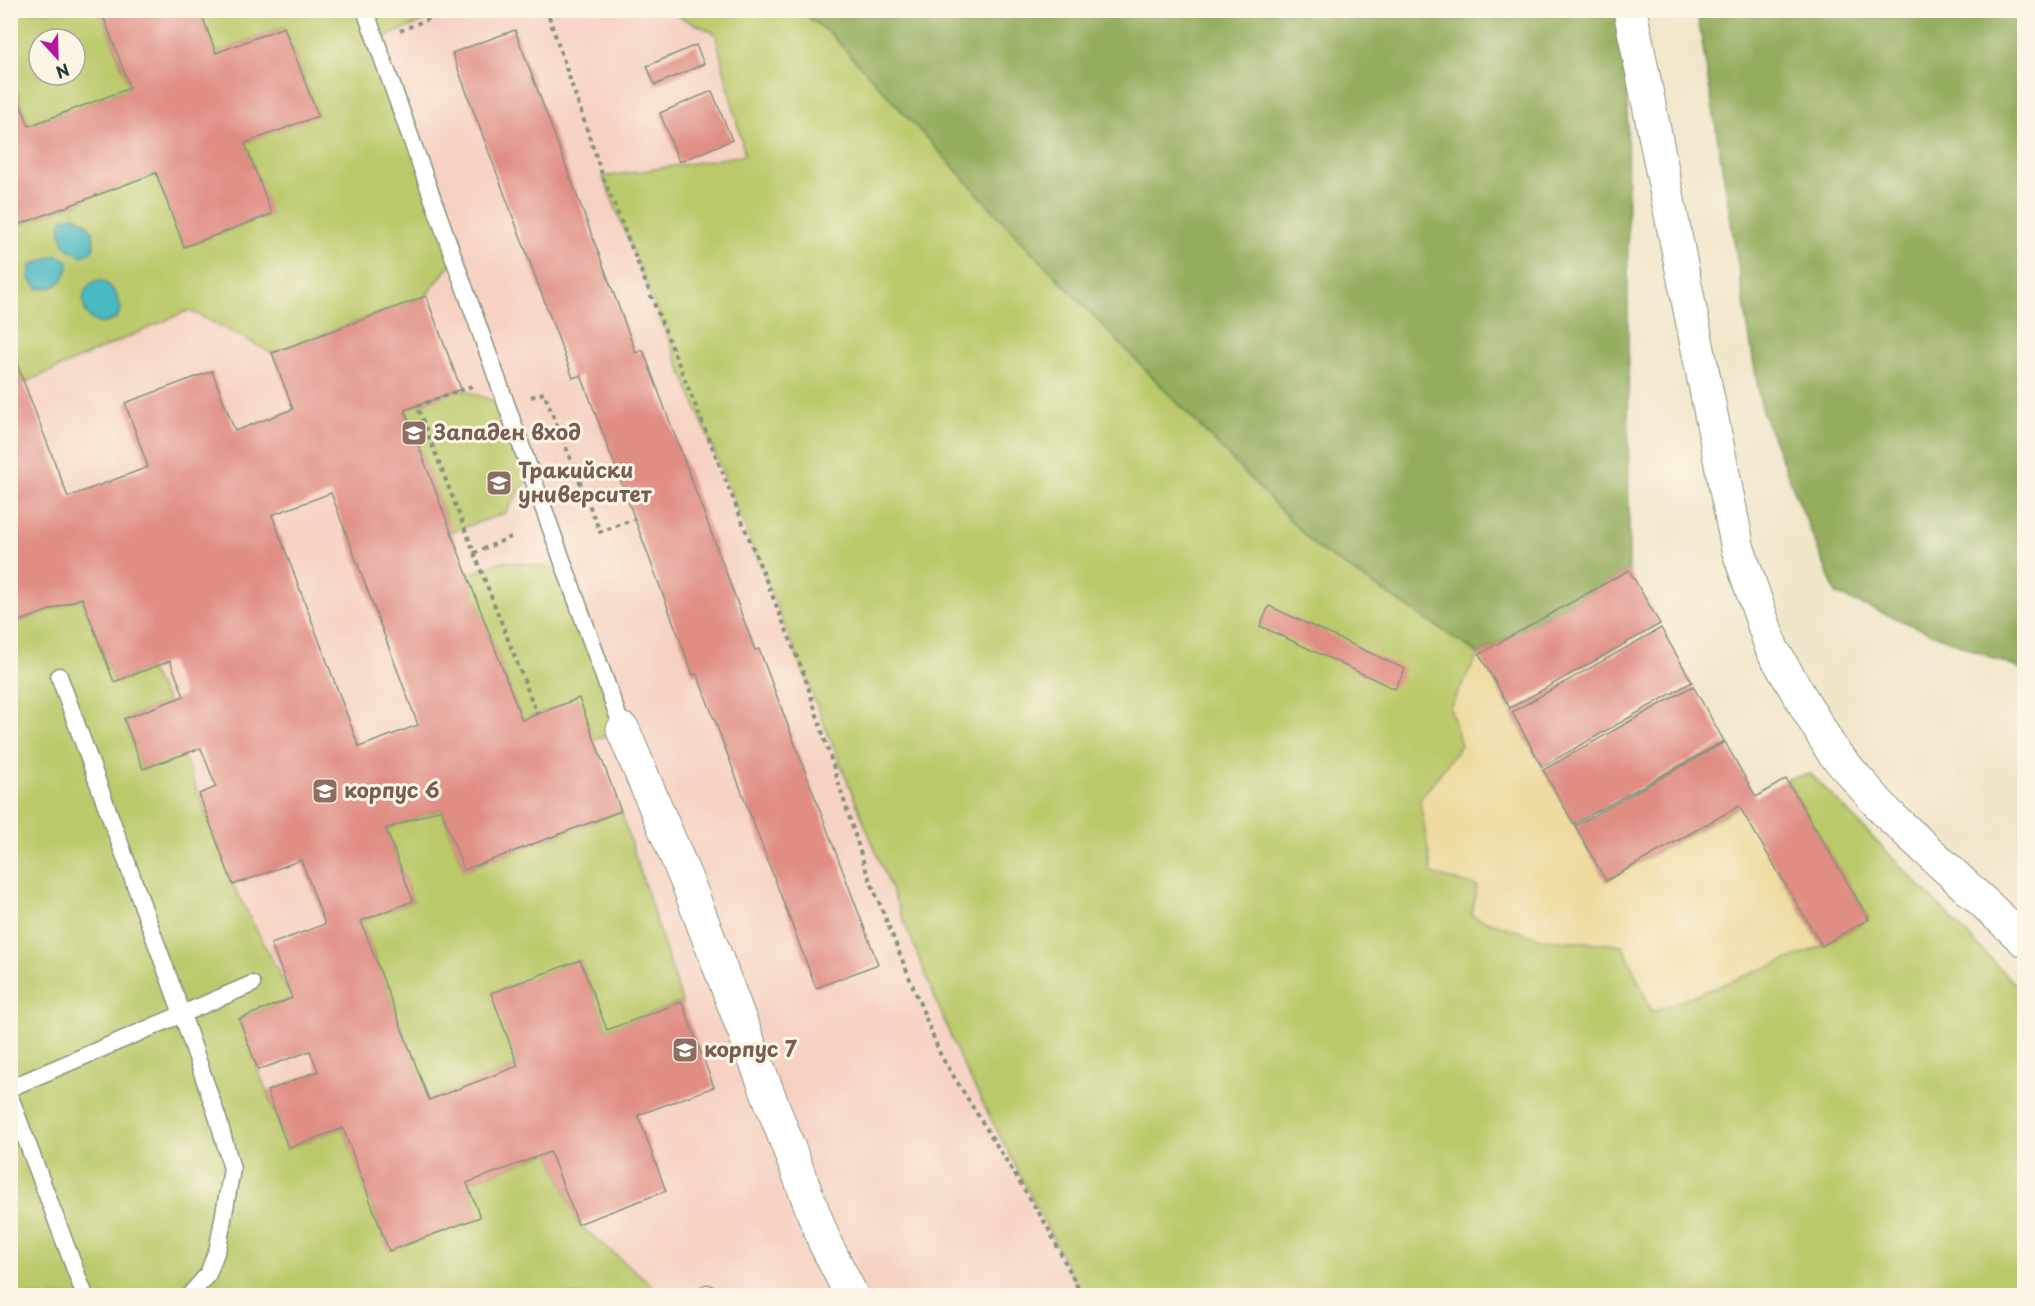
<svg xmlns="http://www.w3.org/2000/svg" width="2035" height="1306" font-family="'Playpen Sans',sans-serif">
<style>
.built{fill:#f6d2c3;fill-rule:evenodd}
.green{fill:#bbc96b;stroke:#6d8350;stroke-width:1.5;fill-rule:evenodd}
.forest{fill:#94ad5f;stroke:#5a754a;stroke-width:1.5}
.sand{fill:#eeda9e;stroke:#868c69;stroke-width:1.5}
.water{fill:#4bb9c2;stroke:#357b7b;stroke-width:1.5}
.building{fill:#e08d84;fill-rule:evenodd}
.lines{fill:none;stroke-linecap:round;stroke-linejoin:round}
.service-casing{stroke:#88927f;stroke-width:19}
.minor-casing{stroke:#88927f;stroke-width:35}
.path{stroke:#88927f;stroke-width:4;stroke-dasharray:4.5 4.5;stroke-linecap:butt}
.service{stroke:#fff;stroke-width:16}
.minor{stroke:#fff;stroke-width:33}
.labels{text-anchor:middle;stroke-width:6;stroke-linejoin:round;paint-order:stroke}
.education-label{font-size:21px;font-weight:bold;fill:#785e54;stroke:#fcf5e5;text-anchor:start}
</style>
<rect width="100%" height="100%" fill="#fcf5e5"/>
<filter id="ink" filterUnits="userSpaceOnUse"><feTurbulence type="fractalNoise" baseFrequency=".0167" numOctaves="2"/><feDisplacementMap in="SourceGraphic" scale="12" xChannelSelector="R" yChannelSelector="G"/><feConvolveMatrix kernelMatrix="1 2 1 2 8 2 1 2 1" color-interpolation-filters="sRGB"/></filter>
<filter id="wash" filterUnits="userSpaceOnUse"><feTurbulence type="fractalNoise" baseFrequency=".008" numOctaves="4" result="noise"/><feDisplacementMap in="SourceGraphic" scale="24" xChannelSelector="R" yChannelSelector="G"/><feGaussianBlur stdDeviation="1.35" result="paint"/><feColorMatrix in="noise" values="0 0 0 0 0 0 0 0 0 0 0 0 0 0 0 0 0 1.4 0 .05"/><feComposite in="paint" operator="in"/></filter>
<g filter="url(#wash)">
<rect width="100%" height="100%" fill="#f2e6ca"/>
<path class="built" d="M10 11H720L1425 1295H11ZM39 39H75V75H39Z"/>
<g class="green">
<path d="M10 11H101L130 88 29 126 11 75ZM39 39H75V75H39Z"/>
<path d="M200 11H449L377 40 455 258 426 296 272 353 189 310 24 383 11 346V228L156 173 184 247 271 214 245 143 318 115 284 27 216 53Z"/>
<path d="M667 11H799L830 33 1015 234 1316 547 1479 654 1450 707 1461 745 1420 800 1477 886 1472 916 1542 939 1623 945 1652 1012 1822 946 1869 919 1786 779 1811 774 2024 993V1295H1082L959 1057 603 177 745 155 715 33Z"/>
<path d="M461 389 507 406 532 474 505 513 451 532 405 410Z"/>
<path d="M504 561 566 570 623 730 594 740 578 699 522 720 467 575Z"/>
<path d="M82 598 114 682 149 669 168 702 124 719 142 769 183 754 233 885 292 998 239 1019 288 1148 343 1128 389 1251 479 1217 467 1183 550 1152 578 1224 664 1295 11 1296V625Z"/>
<path d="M441 809 464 870 621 811 682 1002 607 1030 580 960 492 993 518 1066 429 1100 361 921 413 901 386 829Z"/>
</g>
<g class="forest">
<path d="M799 11H1627L1629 570 1479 654 1316 547 1015 234 830 33Z"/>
<path d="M1697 11H2024V671L1836 594 1761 408Z"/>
</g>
<path class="sand" d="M1479 654 1606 881 1740 806 1822 946 1652 1012 1623 945 1542 939 1472 916 1477 886 1432 874 1420 800 1461 745 1450 707Z"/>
<g class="water">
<path d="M74 216C90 221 96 235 93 250L83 256C64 250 58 239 62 219Z"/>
<path d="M57 255 68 261C69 271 63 283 53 287 49 289 41 288 37 288L29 277 31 265Z"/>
<path d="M100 280C113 285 117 296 121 309L117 318C112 320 105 325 99 323 79 318 77 284 100 280Z"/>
</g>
<g id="blocks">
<g class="building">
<path d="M101 10H200L216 53 284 27 318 116 245 143 272 214 184 247 156 173 10 228V78L29 126 130 88Z"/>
<path d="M515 30 636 353 643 350 755 650 759 649 878 964 816 988 697 674 693 675 581 375 573 378 452 53Z"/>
<path d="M696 45 704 64 655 85 647 66Z"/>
<path d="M712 91 732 140 679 162 660 113Z"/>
<path d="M426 296 461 389 405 410 522 720 579 698 621 811 464 870 441 809 386 829 413 901 361 921 429 1100 518 1066 491 993 580 960 607 1030 682 1002 714 1087 638 1115 666 1191 578 1224 550 1152 467 1183 480 1217 389 1251 343 1128 288 1148 267 1091 318 1071 310 1051 258 1070 239 1019 292 998 271 944 325 924 301 860 233 885 199 794 216 787 201 748 143 769 124 719 184 696 170 661 114 682 82 598 10 625V346L68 497 148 467 125 403 212 371 235 431 293 409 272 353ZM331 493 418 725 359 747 272 515Z"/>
<path d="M1629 570 1660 624 1510 708 1479 654Z"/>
<path d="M1269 606 1405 669 1395 689 1260 626Z"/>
<path d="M1661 628 1692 682 1542 767 1512 712Z"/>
<path d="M1693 686 1724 741 1574 824 1543 770Z"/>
<path d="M1725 742 1756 797 1786 779 1869 919 1822 946 1739 806 1606 881 1575 826Z"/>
</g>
</g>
</g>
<g filter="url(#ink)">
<use href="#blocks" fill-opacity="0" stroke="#88927f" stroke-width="1.5"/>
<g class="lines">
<g class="service-casing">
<g id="service">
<path d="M365 10 623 730"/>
<path d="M59 676 182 1014 218 1119 232 1169 218 1247 208 1274 189 1296"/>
<path d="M10 1088 252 984"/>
<path d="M10 1097 85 1296"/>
<path d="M707 1293 710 1296"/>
</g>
</g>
<g class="minor-casing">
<g id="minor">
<path d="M1630 10 1738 549 1772 649 1833 752 1887 813 2024 940"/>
<path d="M623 730 688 884 825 1243 852 1296"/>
</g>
</g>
<g class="path">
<path d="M542 10 549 17 603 177 804 674 866 870 941 1056 1047 1226 1082 1296"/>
<path d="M400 31 449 10"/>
<path d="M472 386 417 406 537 714"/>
<path d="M531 397 544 393 600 532 634 519"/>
<path d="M474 553 511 537"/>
</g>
<use href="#service" class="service"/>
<use href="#minor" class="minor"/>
</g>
</g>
<defs>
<g id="university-square" transform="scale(1.35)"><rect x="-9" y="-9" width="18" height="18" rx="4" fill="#8d6e63" stroke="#fcf5e5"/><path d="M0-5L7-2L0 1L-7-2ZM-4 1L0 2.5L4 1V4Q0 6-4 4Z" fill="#fff"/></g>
</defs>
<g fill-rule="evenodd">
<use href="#university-square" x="414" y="433"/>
<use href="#university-square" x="499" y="483"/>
<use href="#university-square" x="325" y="791"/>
<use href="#university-square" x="685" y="1050"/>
</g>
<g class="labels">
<g class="education-label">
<text x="434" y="440">Западен вход</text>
<text x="518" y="478">Тракийски<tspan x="518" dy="24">университет</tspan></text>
<text x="344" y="798">корпус 6</text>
<text x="704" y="1057">корпус 7</text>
</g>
</g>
<rect width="2035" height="1306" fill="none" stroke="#fcf5e5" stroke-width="36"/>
<g transform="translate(57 57) rotate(158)"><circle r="28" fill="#fcf5e5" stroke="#a4ab9e" stroke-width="1.5"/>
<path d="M0-4.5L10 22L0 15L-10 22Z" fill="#b5179e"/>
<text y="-9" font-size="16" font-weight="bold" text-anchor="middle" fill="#1f3d34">N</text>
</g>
</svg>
